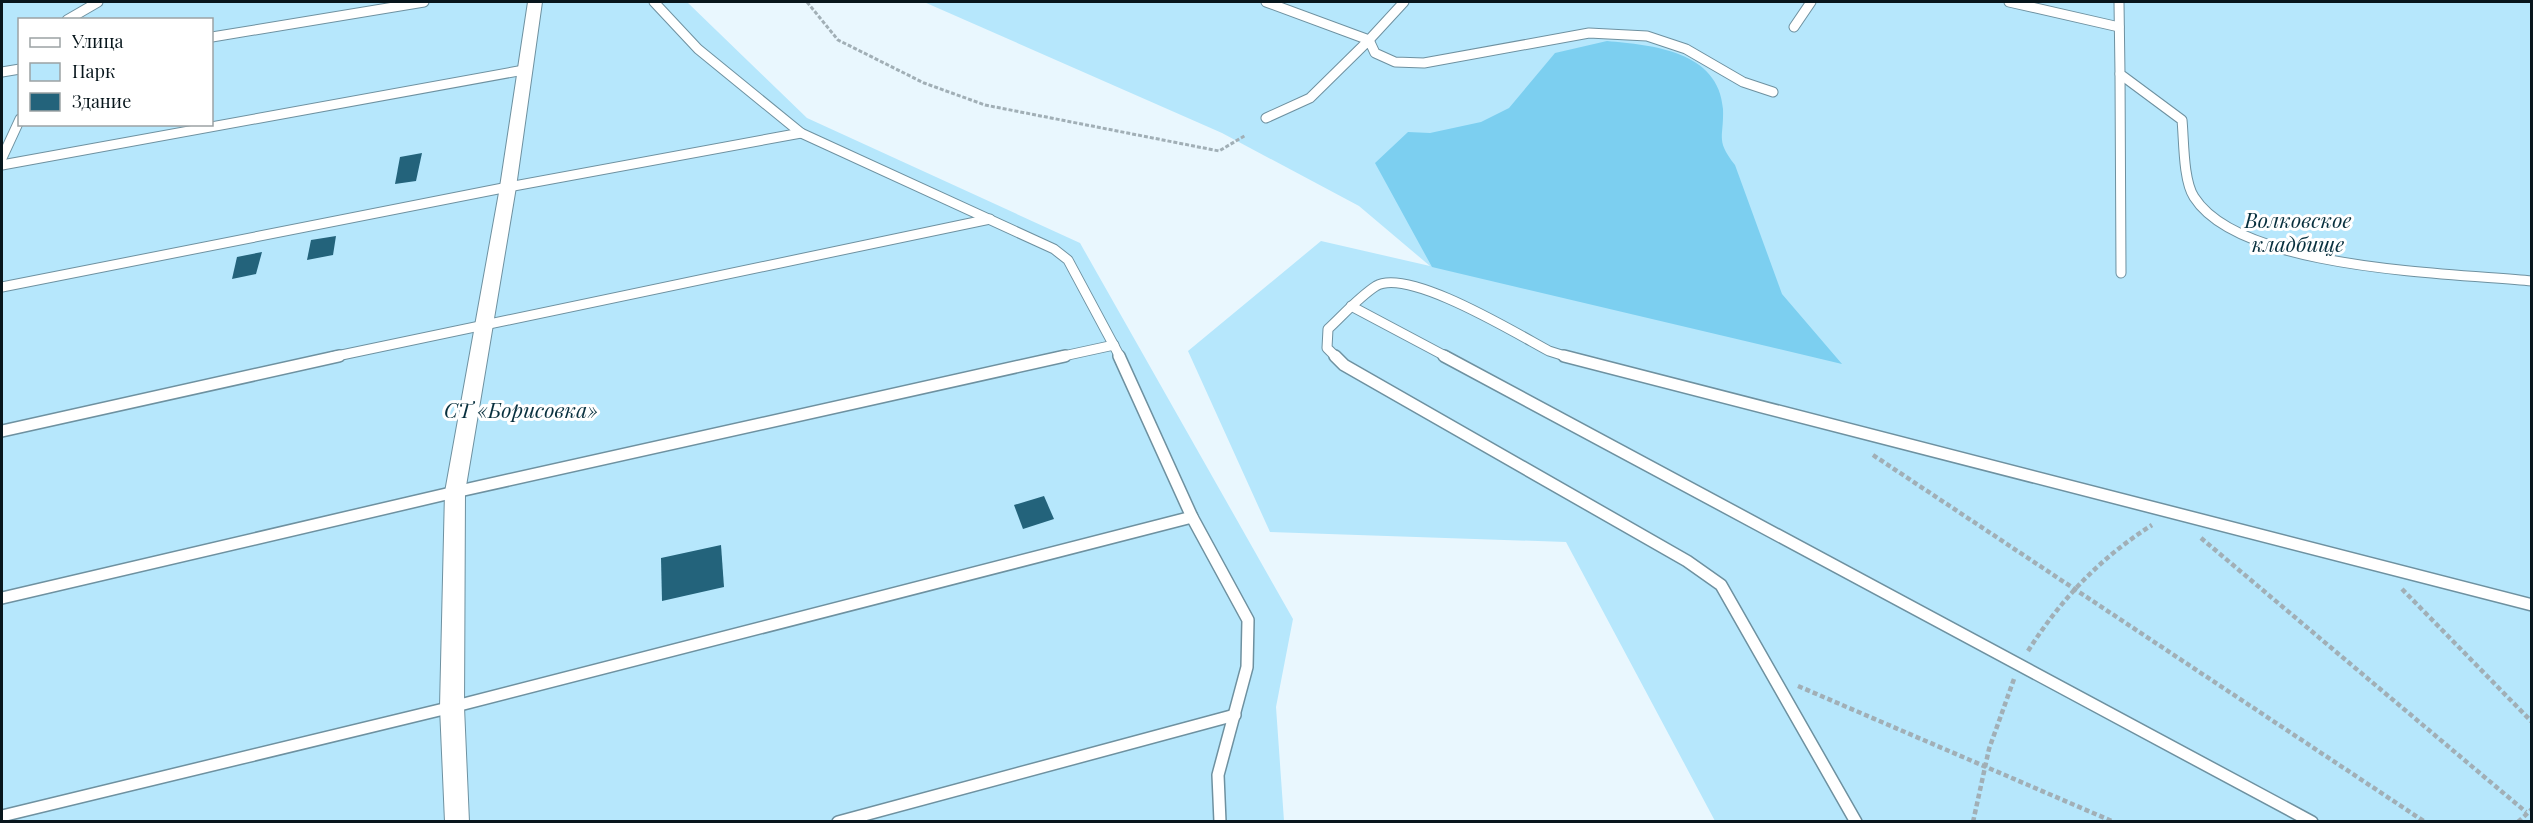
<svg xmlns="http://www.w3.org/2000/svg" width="2533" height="823" font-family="'Playfair Display',serif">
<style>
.green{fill:#b6e7fc;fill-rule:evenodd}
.forest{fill:#7ccff0}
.building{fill:#23637b}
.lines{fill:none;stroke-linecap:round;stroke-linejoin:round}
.service-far1-casing{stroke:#6e91a0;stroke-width:11}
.service-casing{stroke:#6e91a0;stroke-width:14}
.minor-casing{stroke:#6e91a0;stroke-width:2}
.path-far1{stroke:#a1afb6;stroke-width:3;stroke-dasharray:4 2;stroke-linecap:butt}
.path{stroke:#a1afb6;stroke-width:4.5;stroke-dasharray:5 3;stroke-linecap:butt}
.service-far1{stroke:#fff;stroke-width:9}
.service{stroke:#fff;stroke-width:11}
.minor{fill:#fff;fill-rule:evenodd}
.labels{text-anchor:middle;stroke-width:6;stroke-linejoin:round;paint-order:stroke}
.park-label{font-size:21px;font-style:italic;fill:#08303e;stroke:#fff}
</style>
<rect width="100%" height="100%" fill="#e9f7fe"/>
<g class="green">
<path d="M2 2H687L807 118 1080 243 1293 619 1276 707 1284 821 2 822ZM20 20H212V124H20Z"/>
<path d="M924 2H2531V821H1715L1566 542 1270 532 1188 351 1321 241 1430 266 1359 206 1222 133Z"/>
</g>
<path class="forest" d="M1607 41C1652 45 1719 51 1723 109 1724 139 1715 139 1735 165L1782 294 1842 364 1432 267 1375 163 1408 132 1430 133 1481 122 1509 108 1555 53Z"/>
<g class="building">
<path d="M422 153 416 181 395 184 400 157Z"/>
<path d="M336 236 333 255 307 260 311 240Z"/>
<path d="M262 252 256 274 232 279 237 257Z"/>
<path d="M1044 496 1054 519 1023 529 1014 505Z"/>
<path d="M721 545 724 587 662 601 661 558Z"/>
</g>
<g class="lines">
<g class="service-far1-casing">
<g id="service-far1">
<path d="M654 2 698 49 801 133 1054 249 1068 260 1120 357"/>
<path d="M1266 2 1369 40 1404 2"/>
<path d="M2009 2 2119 27"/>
<path d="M2119 2 2120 74 2182 120C2184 140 2183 180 2194 197 2240 270 2450 273 2532 281"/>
<path d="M67 20 98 2"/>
<path d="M1794 27 1811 2"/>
<path d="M212 37 424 2"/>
<path d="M2 72 20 69"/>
<path d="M2120 74 2121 273"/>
<path d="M1266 118 1310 98 1369 40 1375 53 1395 62 1424 63 1589 33 1647 36 1686 49 1743 82 1773 92"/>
<path d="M2 158 20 119"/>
<path d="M2 165 524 70"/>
<path d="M2 287 508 187 801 133"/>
<path d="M1351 306 1447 357"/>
<path d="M332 357 990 219"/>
<path d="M1059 357 1114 345"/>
<path d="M1336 357 1327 348 1328 329C1343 315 1359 297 1376 286 1408 267 1517 334 1549 351L1568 357"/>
</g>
</g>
<g class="service-casing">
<g id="service">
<path d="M1119 356 1192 517 1248 620 1247 667 1218 775 1220 822"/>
<path d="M1335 356 1344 365 1687 561 1721 585 1856 822"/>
<path d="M1444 356 2312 822"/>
<path d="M1564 356 2532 605"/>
<path d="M2 431 339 356"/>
<path d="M2 598 455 492 1065 356"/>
<path d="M2 816 452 707 1192 517"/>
<path d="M838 822 1235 715"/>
</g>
</g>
<g class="minor-casing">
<path id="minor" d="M528 2H542L516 187 465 492 464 707 469 822H445L440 707 445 492 500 187Z"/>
</g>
<path class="path-far1" d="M807 2 838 40 924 83 985 105 1219 151 1246 135"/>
<g class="path">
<path d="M1873 455 2425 822"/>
<path d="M2201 538 2526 812"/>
<path d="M2402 589 2532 722"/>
<path d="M2028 651C2061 599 2100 558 2152 525"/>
<path d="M1798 686 2114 822"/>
<path d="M1973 822 1989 749 2014 679"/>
<path d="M2518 822 2532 809"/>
</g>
<use href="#service-far1" class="service-far1"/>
<use href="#service" class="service"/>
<use href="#minor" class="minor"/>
</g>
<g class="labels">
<g class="park-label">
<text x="2298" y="228">Волковское<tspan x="2298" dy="24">кладбище</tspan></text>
<text x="521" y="418">СТ «Борисовка»</text>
</g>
</g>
<rect width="2533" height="823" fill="none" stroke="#08161c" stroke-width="6"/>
<rect x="18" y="18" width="195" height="108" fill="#ffffff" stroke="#9ca2a4" stroke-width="1.5"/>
<rect x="30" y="38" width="30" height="9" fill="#ffffff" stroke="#9ca2a4" stroke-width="1.5"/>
<text x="72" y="48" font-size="18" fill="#08161c">Улица</text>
<rect x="30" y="63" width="30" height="18" fill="#b6e7fc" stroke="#9ca2a4" stroke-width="1.5"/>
<text x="72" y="78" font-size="18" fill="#08161c">Парк</text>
<rect x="30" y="93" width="30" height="18" fill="#23637b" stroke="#9ca2a4" stroke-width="1.5"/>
<text x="72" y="108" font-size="18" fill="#08161c">Здание</text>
</svg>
